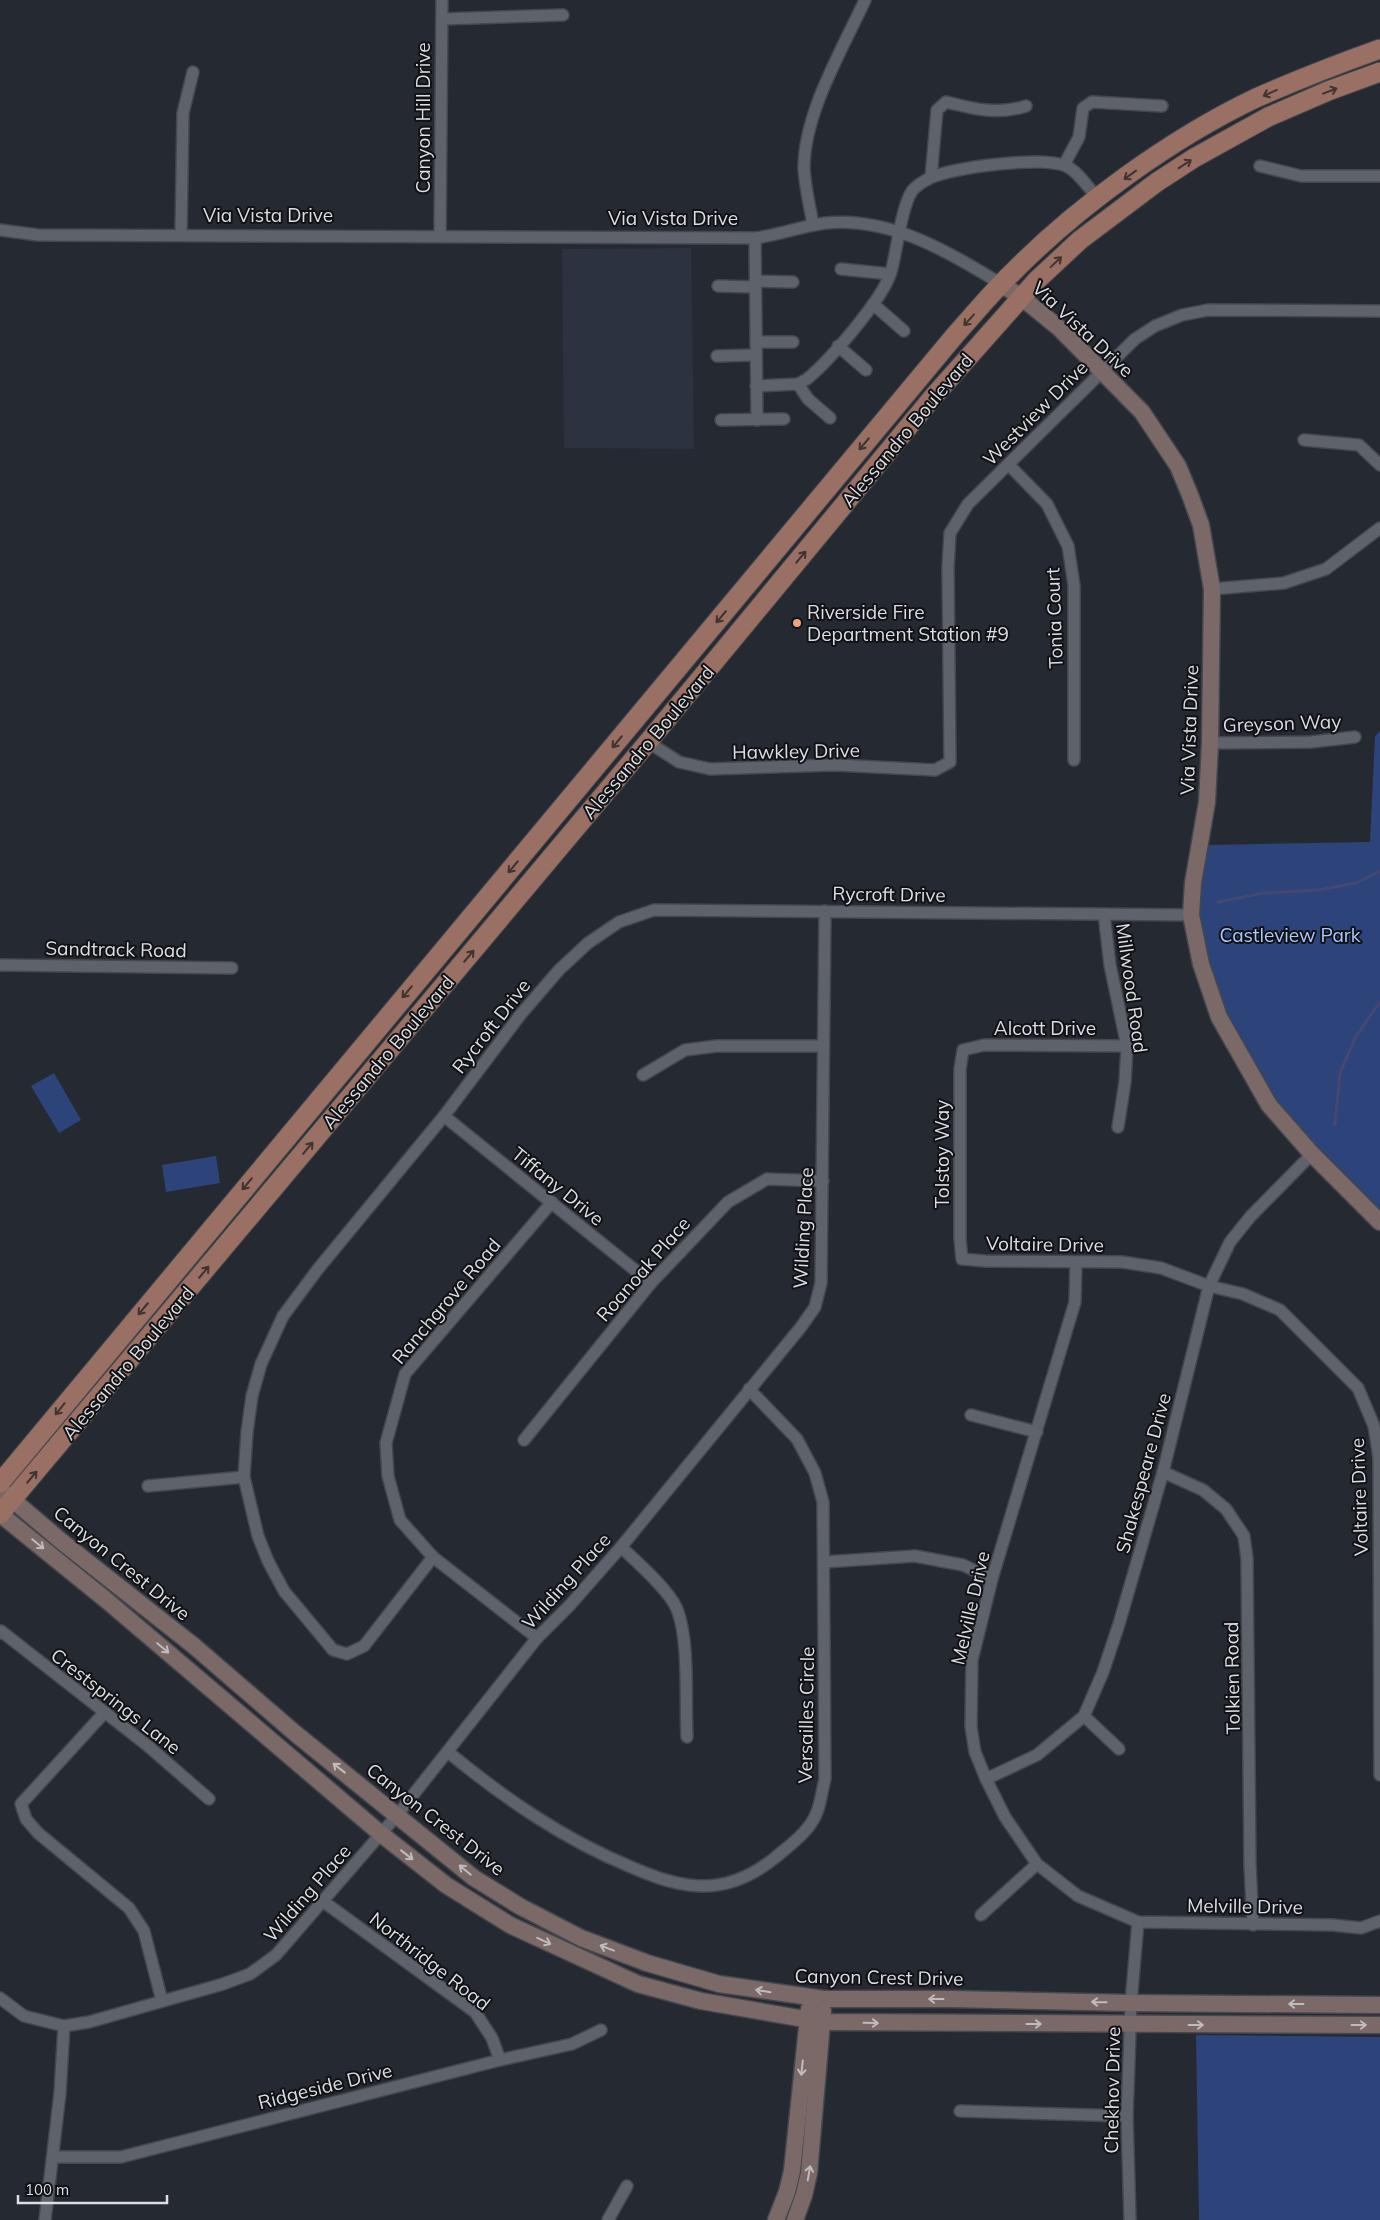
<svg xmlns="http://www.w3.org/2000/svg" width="1380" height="2220" font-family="Mulish,sans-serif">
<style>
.built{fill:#2c323f}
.green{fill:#2d447a}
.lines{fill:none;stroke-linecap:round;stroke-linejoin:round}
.stream{stroke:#434772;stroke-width:3}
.street-casing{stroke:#44474d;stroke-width:14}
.secondary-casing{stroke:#44474d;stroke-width:19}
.primary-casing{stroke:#44474d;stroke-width:21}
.street{stroke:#5e626b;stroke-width:11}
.secondary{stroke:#7b6967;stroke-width:16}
.primary{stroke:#997063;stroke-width:19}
.oneway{stroke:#403330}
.oneway2{stroke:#bfbbbe}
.poi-dot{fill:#f2a07f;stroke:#101215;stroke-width:2}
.labels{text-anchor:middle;stroke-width:4;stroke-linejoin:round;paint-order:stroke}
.street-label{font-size:19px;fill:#dcdee3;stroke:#101215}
.poi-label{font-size:19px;fill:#dcdee3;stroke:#101215;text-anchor:start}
.park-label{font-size:19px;fill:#acc6fd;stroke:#101215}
</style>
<rect width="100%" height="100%" fill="#252931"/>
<path class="built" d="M691 248 694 449 564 448 562 249Z"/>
<g class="green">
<path d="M1380 731V1225L1232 1047 1197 931 1198 885 1207 845 1370 842 1375 736Z"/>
<path d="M54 1073 81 1120 59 1133 31 1086Z"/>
<path d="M216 1156 220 1183 166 1192 162 1165Z"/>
<path d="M1196 2035 1380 2037V2220H1199Z"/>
</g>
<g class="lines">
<g class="stream">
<path d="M1218 902 1264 893 1318 890 1356 883 1380 871"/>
<path d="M1335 1125 1340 1073 1356 1036 1380 1002"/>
</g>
<g class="street-casing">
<g id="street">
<path d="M442 19 563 15"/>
<path d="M1064 165 1079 137 1083 108 1092 102 1162 106"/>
<path d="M1260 166 1301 176H1380"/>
<path d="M931 177 937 110 946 102C974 109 998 115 1026 106"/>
<path d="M813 225C810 207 805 187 804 168 804 113 842 50 865 0"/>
<path d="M0 230 38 235 755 238C779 235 802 226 826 223 890 217 948 251 1001 284"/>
<path d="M181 235 183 113 193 72"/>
<path d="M440 236 442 0"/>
<path d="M755 238 757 420"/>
<path d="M841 269 890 274"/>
<path d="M755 281 793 282"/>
<path d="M718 286 755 287"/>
<path d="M873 304 904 331"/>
<path d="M756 342H793"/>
<path d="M838 346 866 370"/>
<path d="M717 356 756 355"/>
<path d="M798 384 808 399 830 418"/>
<path d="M756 386 798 384 807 379C829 361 883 299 891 272 897 251 901 208 912 191 916 186 924 181 930 178 954 167 1042 156 1066 166 1079 172 1088 188 1098 198"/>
<path d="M721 420 784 419"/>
<path d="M1304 440 1359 445 1380 465"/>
<path d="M1009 465 1047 504 1068 546 1074 585V760"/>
<path d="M1212 589 1284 583 1326 569 1380 528"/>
<path d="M648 742 679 762 710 769 835 765 935 770 950 762 948 567 950 533 968 504 1135 339 1155 326 1182 315 1208 310 1380 311"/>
<path d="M1210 743 1311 742 1355 737"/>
<path d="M1104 914 1110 965 1127 1046 1125 1082 1118 1127"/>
<path d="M0 965 232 968"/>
<path d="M1127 1046 984 1045 963 1050 960 1069V1239L962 1259 985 1261 1122 1262 1161 1268 1209 1286 1243 1294 1280 1310 1358 1388 1374 1426 1379 1458 1380 1775"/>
<path d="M643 1075 685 1050 717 1046H823"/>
<path d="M444 1116 651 1283"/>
<path d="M1076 1262 1075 1302 992 1579 972 1660 971 1727 975 1752 986 1779 1005 1817 1037 1864 1078 1896 1138 1922 1333 1925 1361 1928 1380 1921"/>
<path d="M971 1415 1037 1432"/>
<path d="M524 1440 651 1283 728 1202 767 1179 823 1181"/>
<path d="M1163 1472 1203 1490 1226 1509 1244 1536 1247 1559 1250 1865 1253 1925"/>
<path d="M148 1486 244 1477"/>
<path d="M621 1547C636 1561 668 1589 676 1607 690 1638 685 1702 687 1737"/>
<path d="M433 1557 364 1646 347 1654 333 1650 284 1591 268 1561 258 1536 244 1477 247 1432 252 1396 261 1364 283 1316 318 1269 444 1116 521 1014 559 970 588 943 619 922 654 910 1191 915"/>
<path d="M824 1562 915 1556 963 1565 992 1579"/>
<path d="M0 1633 1 1631 148 1746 209 1799"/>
<path d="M537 1638 433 1557 400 1520 388 1476 386 1443 405 1374 552 1202"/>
<path d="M105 1712 21 1804 26 1819 38 1833 129 1908 144 1931 162 2001"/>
<path d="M1084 1716 1119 1749"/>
<path d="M448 1752C504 1798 563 1839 631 1867 654 1877 678 1886 704 1886 732 1886 755 1874 776 1857 791 1844 810 1831 817 1812 821 1802 822 1790 825 1779L823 1502 815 1473 797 1439 749 1389"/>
<path d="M986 1779 1037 1755 1084 1716 1103 1672 1119 1624 1163 1472 1209 1286 1230 1242 1250 1217 1312 1154"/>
<path d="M324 1902 475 2012 492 2038 500 2060"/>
<path d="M981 1915 1037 1864"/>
<path d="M0 1998 24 2016 64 2026 89 2022 223 1984 250 1974 276 1955 398 1814 537 1638 570 1605 621 1547 801 1327 815 1307 821 1283 825 911"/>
<path d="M960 2111 1127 2116"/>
<path d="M54 2157H121L500 2060 572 2044 601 2030"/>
<path d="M45 2220 60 2093 64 2026"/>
<path d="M608 2220 627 2186"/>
<path d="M1130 2220 1127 2116 1131 2003 1138 1922"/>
</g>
</g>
<g class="secondary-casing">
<g id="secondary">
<path d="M1001 284 1021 297 1059 328 1142 412 1178 466 1190 495 1201 525 1212 589 1210 743 1207 802 1193 883 1191 915 1201 964 1219 1017 1269 1105 1312 1154 1380 1222"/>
<path d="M0 1489 61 1541 194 1646 296 1734 474 1878 521 1907 581 1938 647 1963 719 1984 824 1999H951L1131 2003 1380 2005"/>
<path d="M0 1514 105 1599 381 1834 446 1885 510 1925 638 1984 701 2001 822 2022 1380 2025"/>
<path d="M776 2220 787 2192 792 2171 809 2009"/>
<path d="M795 2220 804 2195 809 2173 823 2011"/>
</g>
</g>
<g class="primary-casing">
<g id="primary">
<path d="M0 1483 956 334C975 313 993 291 1013 272 1078 206 1172 138 1256 98 1297 80 1338 64 1380 49"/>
<path d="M0 1514 648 742 933 397 1036 281 1080 240 1157 182 1194 158 1268 117 1328 91 1380 72"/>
</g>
</g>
<use href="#street" class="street"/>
<use href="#secondary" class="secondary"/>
<use href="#primary" class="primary"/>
</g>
<defs><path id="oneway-shaft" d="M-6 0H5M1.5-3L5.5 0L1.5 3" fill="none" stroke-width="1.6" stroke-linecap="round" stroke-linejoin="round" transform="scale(1.25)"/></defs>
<g class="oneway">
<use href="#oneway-shaft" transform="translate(1330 91) rotate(-21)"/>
<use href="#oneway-shaft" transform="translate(1270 93) rotate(156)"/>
<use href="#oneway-shaft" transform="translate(1185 164) rotate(-33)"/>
<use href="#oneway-shaft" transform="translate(1130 175) rotate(144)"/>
<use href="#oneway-shaft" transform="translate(1056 262) rotate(-43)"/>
<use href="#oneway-shaft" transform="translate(969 320) rotate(132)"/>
<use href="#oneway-shaft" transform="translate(864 444) rotate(130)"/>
<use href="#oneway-shaft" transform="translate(801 557) rotate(-50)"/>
<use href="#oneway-shaft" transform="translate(721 617) rotate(130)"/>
<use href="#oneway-shaft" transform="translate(617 742) rotate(130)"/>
<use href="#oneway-shaft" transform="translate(513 867) rotate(130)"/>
<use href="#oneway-shaft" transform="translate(469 956) rotate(-50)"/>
<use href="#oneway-shaft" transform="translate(407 992) rotate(130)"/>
<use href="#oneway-shaft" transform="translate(308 1148) rotate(-50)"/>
<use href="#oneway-shaft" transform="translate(247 1184) rotate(130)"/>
<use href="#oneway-shaft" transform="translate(204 1272) rotate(-50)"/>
<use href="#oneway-shaft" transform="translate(143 1309) rotate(130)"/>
<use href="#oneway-shaft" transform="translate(60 1409) rotate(129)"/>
<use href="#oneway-shaft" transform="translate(32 1477) rotate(-50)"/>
</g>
<g class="oneway2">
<use href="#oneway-shaft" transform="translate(38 1544) rotate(39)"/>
<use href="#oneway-shaft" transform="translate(163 1648) rotate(40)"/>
<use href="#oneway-shaft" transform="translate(339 1768) rotate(-142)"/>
<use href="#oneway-shaft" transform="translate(407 1855) rotate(38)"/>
<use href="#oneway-shaft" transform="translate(465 1870) rotate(-140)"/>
<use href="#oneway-shaft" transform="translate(544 1941) rotate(25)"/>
<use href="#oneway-shaft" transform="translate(607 1948) rotate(-159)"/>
<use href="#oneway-shaft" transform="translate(763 1991) rotate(-171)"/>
<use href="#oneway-shaft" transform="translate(936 1999) rotate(180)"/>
<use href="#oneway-shaft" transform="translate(1099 2002) rotate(-179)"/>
<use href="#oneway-shaft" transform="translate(1296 2004) rotate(-180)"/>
<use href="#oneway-shaft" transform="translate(871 2023) rotate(1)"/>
<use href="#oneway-shaft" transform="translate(1034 2024)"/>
<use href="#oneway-shaft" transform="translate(1196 2025)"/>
<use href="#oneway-shaft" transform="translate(1359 2025)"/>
<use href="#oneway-shaft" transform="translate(802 2068) rotate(96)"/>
<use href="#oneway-shaft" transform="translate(809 2173) rotate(-80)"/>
</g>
<circle class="poi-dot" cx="797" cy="623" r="5"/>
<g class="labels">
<g class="street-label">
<text transform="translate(423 118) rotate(-90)" y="7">Canyon Hill Drive</text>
<text x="268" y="222">Via Vista Drive</text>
<text x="673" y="225">Via Vista Drive</text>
<text transform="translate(1083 329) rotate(43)" y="7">Via Vista Drive</text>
<text transform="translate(1035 413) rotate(-45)" y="7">Westview Drive</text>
<text transform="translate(907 430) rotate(-50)" y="7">Alessandro Boulevard</text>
<text transform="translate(1054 618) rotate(-92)" y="7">Tonia Court</text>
<text transform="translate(1282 723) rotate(-2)" y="7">Greyson Way</text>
<text transform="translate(1189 730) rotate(-88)" y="7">Via Vista Drive</text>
<text transform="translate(648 742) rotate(-50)" y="7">Alessandro Boulevard</text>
<text transform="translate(796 751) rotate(-1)" y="7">Hawkley Drive</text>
<text transform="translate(889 894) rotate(1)" y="7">Rycroft Drive</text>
<text transform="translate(116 949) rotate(1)" y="7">Sandtrack Road</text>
<text transform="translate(1132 988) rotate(82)" y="7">Millwood Road</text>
<text transform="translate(491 1026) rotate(-52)" y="7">Rycroft Drive</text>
<text x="1045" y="1035">Alcott Drive</text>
<text transform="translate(388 1052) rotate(-50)" y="7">Alessandro Boulevard</text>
<text transform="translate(942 1154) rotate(-90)" y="7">Tolstoy Way</text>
<text transform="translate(558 1186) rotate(39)" y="7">Tiffany Drive</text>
<text transform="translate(803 1228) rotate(-87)" y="7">Wilding Place</text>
<text transform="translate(1045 1244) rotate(1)" y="7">Voltaire Drive</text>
<text transform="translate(643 1269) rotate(-49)" y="7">Roanoak Place</text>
<text transform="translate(446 1301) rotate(-50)" y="7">Ranchgrove Road</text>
<text transform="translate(128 1363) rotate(-50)" y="7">Alessandro Boulevard</text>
<text transform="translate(1143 1473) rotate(-75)" y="7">Shakespeare Drive</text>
<text transform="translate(1359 1497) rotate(-92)" y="7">Voltaire Drive</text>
<text transform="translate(122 1563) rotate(39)" y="7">Canyon Crest Drive</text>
<text transform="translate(566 1581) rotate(-48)" y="7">Wilding Place</text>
<text transform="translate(970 1608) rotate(-77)" y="7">Melville Drive</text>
<text transform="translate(1232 1678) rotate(-91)" y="7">Tolkien Road</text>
<text transform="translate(116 1701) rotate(38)" y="7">Crestsprings Lane</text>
<text transform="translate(806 1715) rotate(-89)" y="7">Versailles Circle</text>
<text transform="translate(436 1819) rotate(38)" y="7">Canyon Crest Drive</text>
<text transform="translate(307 1893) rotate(-49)" y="7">Wilding Place</text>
<text transform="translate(1245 1906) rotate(1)" y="7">Melville Drive</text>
<text transform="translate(430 1961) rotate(38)" y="7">Northridge Road</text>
<text transform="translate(879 1977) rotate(1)" y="7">Canyon Crest Drive</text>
<text transform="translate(325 2086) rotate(-14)" y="7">Ridgeside Drive</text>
<text transform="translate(1112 2090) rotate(-89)" y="7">Chekhov Drive</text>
</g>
<g class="poi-label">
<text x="807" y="619">Riverside Fire<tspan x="807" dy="22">Department Station #9</tspan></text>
</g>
<g class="park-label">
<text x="1290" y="942">Castleview Park</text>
</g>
</g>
<path d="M18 2195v8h149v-8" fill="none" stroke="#dcdee3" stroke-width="2.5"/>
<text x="25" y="2195" font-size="15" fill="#dcdee3" stroke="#101215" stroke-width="4" paint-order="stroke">100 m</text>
</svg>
